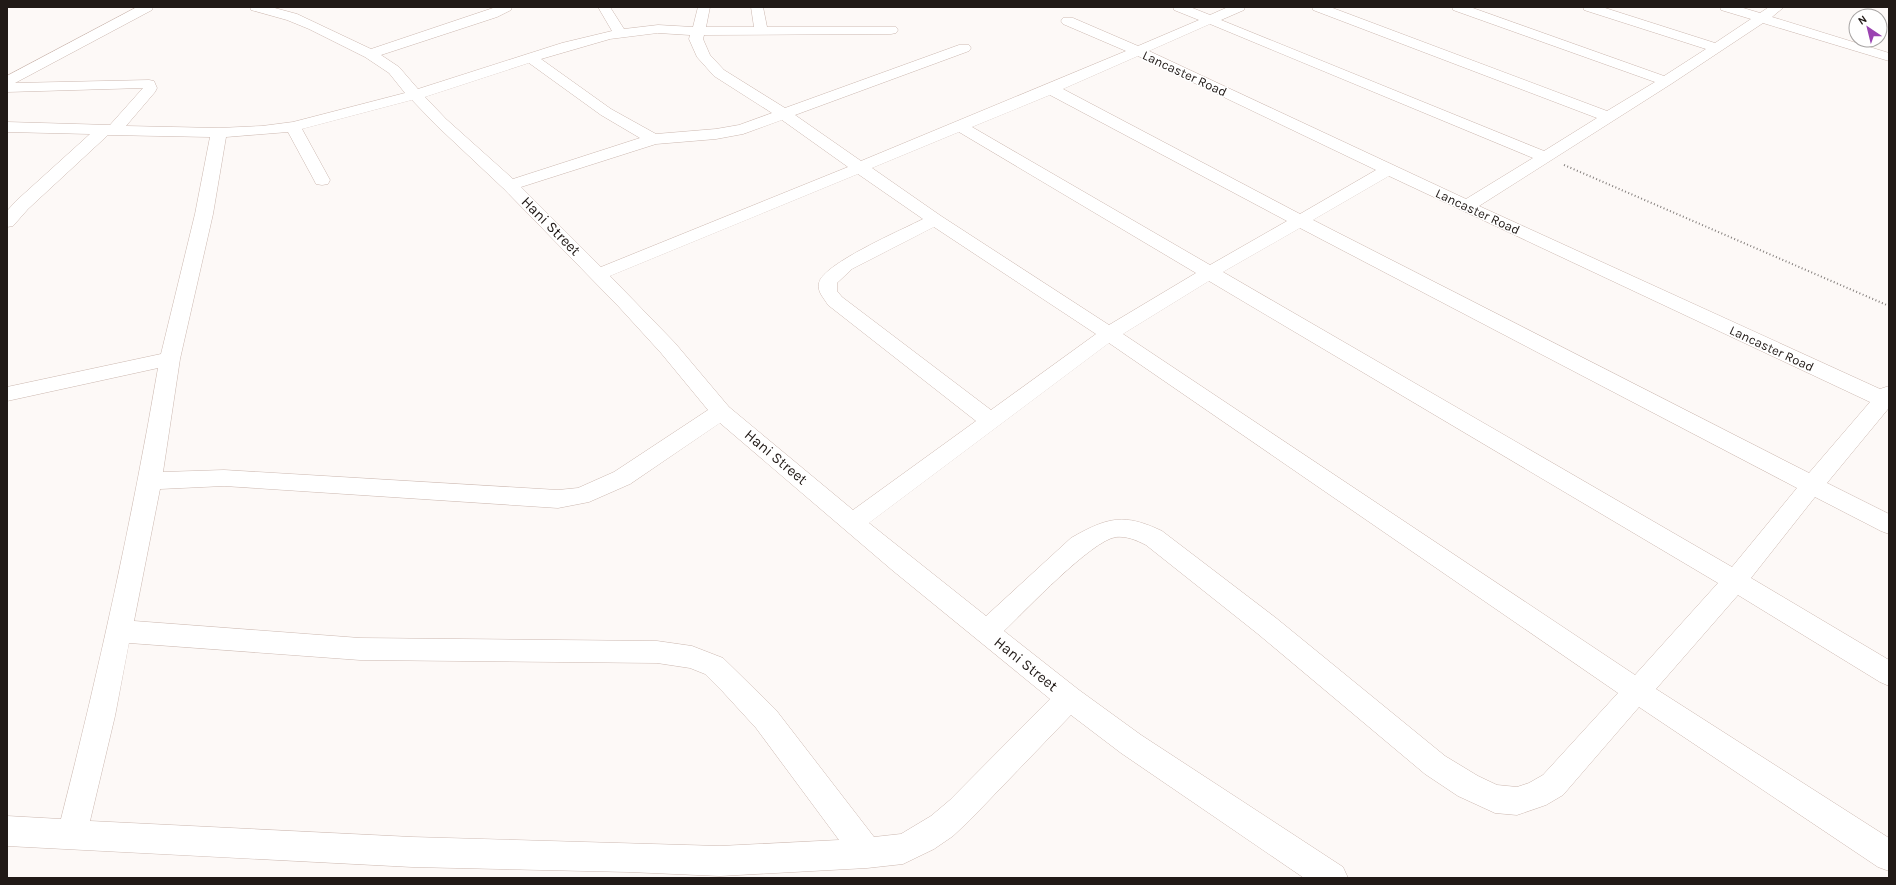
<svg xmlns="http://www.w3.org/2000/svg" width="1896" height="885" font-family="Karla,sans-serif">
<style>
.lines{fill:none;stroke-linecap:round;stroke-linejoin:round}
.street-casing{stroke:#ccb8b0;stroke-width:1}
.path{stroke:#847f7c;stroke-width:2;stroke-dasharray:1 2.5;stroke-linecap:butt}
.street{fill:#fff;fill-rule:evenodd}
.labels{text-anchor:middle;stroke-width:3;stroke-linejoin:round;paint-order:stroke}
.far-street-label{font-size:13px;fill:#211a17;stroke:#fff}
.street-label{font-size:15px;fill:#211a17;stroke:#fff}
</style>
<rect width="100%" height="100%" fill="#fdf9f7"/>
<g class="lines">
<g class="street-casing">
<path id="street" d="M137 7H153L152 10 15 83 149 80 154 81 157 88 155 92 126 126 219 128 262 126 293 122 405 93 389 73 365 57 309 29 287 20 251 10 250 7H271L297 14 371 49 496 7H512L511 10 497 17 381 55 399 67 418 89 562 43 612 31 598 7H610L624 29 658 25 693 27 698 7H710L706 27H754L751 7H763L767 27H896L898 30 896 33 891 34 704 35 703 39 710 55 724 70 785 108 959 45H969L971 48 969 51 795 115 861 161 1126 51 1063 24 1061 21 1063 18H1073L1138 46 1199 20 1174 10 1173 7H1190L1210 15 1228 7H1245L1244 10 1221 20 1544 151 1597 118 1313 10 1312 7H1330L1607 111 1655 82 1453 10 1452 7H1470L1664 76 1706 49 1584 10 1583 7H1602L1715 43 1751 19 1721 10 1720 7H1740L1760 13 1769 7H1784L1772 17 1889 53V61L1763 23 1671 84 1479 206 1880 389 1889 386V409H1888L1827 483 1889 514V534L1881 531 1815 497 1751 578 1889 660V686L1880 682 1738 595 1656 689 1889 838V871L1878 867 1639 707 1563 795 1546 805 1517 815 1495 813 1458 796 1425 774 1258 634 1146 545C1136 540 1127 536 1116 537 1092 540 1025 611 1004 631L1079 690 1141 735 1343 867 1348 878H1304L1121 753 1071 715 970 820 953 836 934 849 903 864 867 868 720 876 629 872 412 867 7 846V816L61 819C99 670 132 520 158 368L7 401V387L161 354 195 214 210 137 108 135 28 209 13 226 7 227V211L16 201 90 134 7 132V122L110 125 143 88 7 92V76ZM1210 24 1533 158 1466 199 1149 51ZM658 33 690 35 689 39 697 57 714 76 772 113 739 125 716 129 656 134 611 109 541 59 610 39ZM1138 56 1376 170 1300 214 1063 89ZM529 63 601 115 640 138 513 179 446 119 425 97ZM1050 95 1287 221 1210 265 972 127ZM412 100 436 125 504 189 619 307 661 353 708 410 614 472 578 488 558 490 224 470 163 472 180 359 213 214 226 137 288 132 314 180 316 184 322 185 328 184 330 180 302 129ZM782 120 848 167 601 267 521 187 656 144 716 139 743 134ZM959 132 1196 273 1109 325 941 216 872 168ZM858 174 923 219C904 229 822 264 819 283 817 292 824 298 828 305L976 421 853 510 729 407 675 343 610 276ZM1389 176 1870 402 1809 473 1313 220ZM934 227 1096 334 991 410 842 297 837 291V283L852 269ZM1300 228 1797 488 1732 567 1223 272ZM1209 281 1718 583 1635 675 1123 334ZM1109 343 1618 693 1543 775 1529 783 1517 787 1497 785 1478 776 1445 756 1276 618 1162 531C1124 513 1108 517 1071 538L986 616 869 523ZM720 423 892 570 1050 699 950 800 931 816 901 834 874 837 776 710 723 658 692 646 657 641 360 638 134 621 160 489 224 486 558 508 589 502 630 484ZM129 643 360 660 657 663 690 668 705 674 723 692 756 728 839 840 720 846 412 837 90 821 115 716Z"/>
</g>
<path class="path" d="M1564 165 1889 306"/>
<use href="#street" class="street"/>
</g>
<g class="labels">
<g class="far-street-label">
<text transform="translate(1185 73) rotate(25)" y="5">Lancaster Road</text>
<text transform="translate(1478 211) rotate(25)" y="5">Lancaster Road</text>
<text transform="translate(1772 348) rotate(25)" y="5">Lancaster Road</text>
</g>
<g class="street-label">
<text transform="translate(551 226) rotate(45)" y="5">Hani Street</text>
<text transform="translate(776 457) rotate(40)" y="5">Hani Street</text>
<text transform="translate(1026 664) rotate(39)" y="5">Hani Street</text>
</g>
</g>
<rect width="1896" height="885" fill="none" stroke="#211a17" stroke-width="16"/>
<g transform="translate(1868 28) rotate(325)"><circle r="19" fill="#ffffff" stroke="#a6a3a2"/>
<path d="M0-3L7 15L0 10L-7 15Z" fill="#9a43b1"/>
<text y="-6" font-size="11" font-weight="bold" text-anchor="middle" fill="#211a17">N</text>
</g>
</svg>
